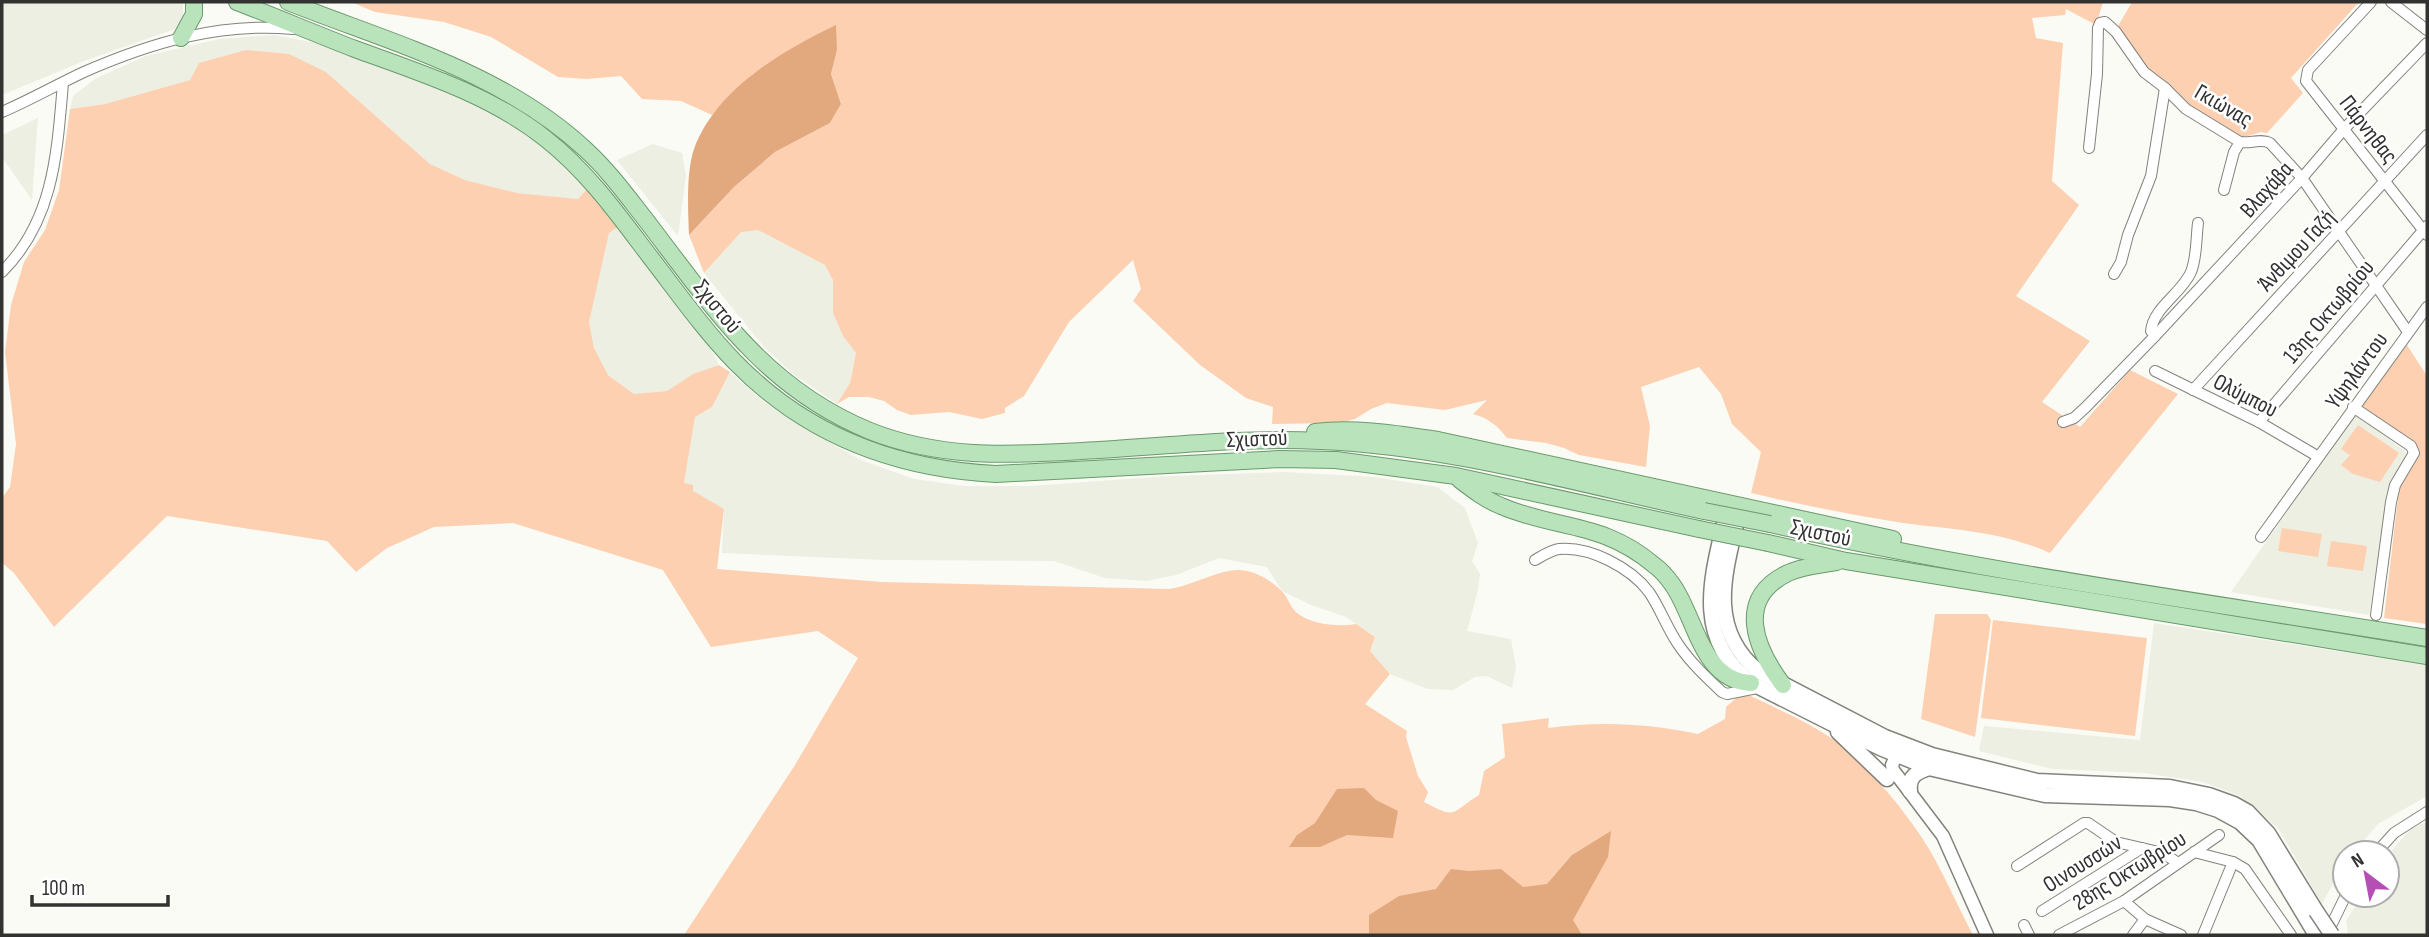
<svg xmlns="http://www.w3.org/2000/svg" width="2429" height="937" font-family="'Sofia Sans Condensed',sans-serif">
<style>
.built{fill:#ecefe1}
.green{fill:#fdd0b1}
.forest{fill:#e2a97f}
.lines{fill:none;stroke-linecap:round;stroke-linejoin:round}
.minor-casing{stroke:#82837d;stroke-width:12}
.tertiary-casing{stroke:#82837d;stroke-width:15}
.secondary-casing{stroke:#82837d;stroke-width:17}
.primary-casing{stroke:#6b996d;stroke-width:18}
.minor{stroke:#fff;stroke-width:10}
.tertiary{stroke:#fff;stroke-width:12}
.secondary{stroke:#fff;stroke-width:14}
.primary{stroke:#b8e3bb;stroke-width:16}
.secondary-bridge-casing{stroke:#82837d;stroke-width:17;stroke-linecap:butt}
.primary-bridge-casing{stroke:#6b996d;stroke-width:18;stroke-linecap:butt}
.secondary-bridge{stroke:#fff;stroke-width:14}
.primary-bridge{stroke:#b8e3bb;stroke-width:16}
.labels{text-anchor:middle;stroke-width:5;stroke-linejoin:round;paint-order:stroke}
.street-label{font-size:23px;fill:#323331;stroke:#fff}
</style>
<rect width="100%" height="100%" fill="#fafbf5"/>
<g class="built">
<path d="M2 2H181L183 4V17L175 29 84 61 2 95Z"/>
<path d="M275 35 316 43 372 62 476 104 524 132 557 155 588 188 578 199 517 193 465 180 430 164 326 72 199 63 190 80 105 104 70 109 73 96 95 79 146 56 219 39Z"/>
<path d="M38 118 32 200 2 157V135Z"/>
<path d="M653 144 682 153 686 175 678 236 617 160Z"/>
<path d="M618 227 703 335 719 365 693 374 667 391 634 394 608 375 594 348 589 322 595 288 609 233Z"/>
<path d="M758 230 825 265 833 280V313L843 336 856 353 850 383 837 404 793 374 764 347 704 273 741 231Z"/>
<path d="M730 372 765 403 808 430 861 460 914 479 964 486H1031L1169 476 1283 472 1375 477 1437 487 1465 508 1478 543 1472 561 1480 574 1478 590 1467 631 1511 639 1516 667 1512 688 1487 676 1475 677 1453 690 1428 689 1390 674 1370 651 1375 637 1346 617 1311 605 1282 591 1267 567 1219 558 1176 575 1147 581 1105 578 1054 561 886 560 722 553 724 509 697 495 684 483 695 417 712 407Z"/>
<path d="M2355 414 2405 451 2407 457 2390 481 2369 615 2231 592Z"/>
<path d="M2154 623 2427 665V796L2378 824 2353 853H2345V862L2322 904 2278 828 2240 796 2203 782 2144 773 2052 769 1979 751 1984 726 2140 740Z"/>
<path d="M2427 822V935H2348L2346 921 2362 895H2387V856L2411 829Z"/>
</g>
<g class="green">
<path d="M351 2H2103L2096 25 2066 9 2065 15 2032 18 2036 38 2063 43 2052 181 2079 205 2016 296 2090 341 2042 402 2080 427 2130 370 2178 394 2050 553C2000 531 1956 530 1903 523 1852 515 1802 505 1751 493L1761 452 1732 424 1721 394 1699 367 1641 387 1650 426 1646 467 1579 455 1564 448 1546 443 1507 438C1497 425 1488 418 1473 414L1487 400 1445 410 1387 403 1371 409 1355 419 1340 423 1272 424 1273 407 1246 398 1200 365 1133 301 1141 289 1133 260 1069 322 1024 396 1005 408V413L982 419 949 412 911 415 897 410 884 401 869 397H849L837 404 850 383 856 353 843 336 833 313V280L825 265 758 230 741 232 704 273 689 235 734 187 775 152 830 123 841 104 831 74 837 50 753 74 712 115 681 101 642 99 621 76 587 79 558 77 491 37 444 22 375 12Z"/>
<path d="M2132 2H2359L2291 78 2303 93 2267 133 2261 132 2241 138 2190 106 2142 65 2118 26Z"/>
<path d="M246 50 289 54 326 72 430 164 465 180 517 193 578 199 588 188 618 227 609 233 589 322 594 348 608 375 634 394 667 391 693 374 719 365 730 372 712 407 695 417 684 483 693 485V491L724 509 717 569 882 582 1169 589C1191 586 1218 570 1238 570 1255 570 1275 582 1285 595 1289 601 1292 609 1297 613 1313 625 1338 627 1356 624L1375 637 1370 651 1390 674 1365 704 1407 731 1406 737 1418 776 1428 792 1424 802C1458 820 1450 813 1479 795L1484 771 1505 757 1502 724 1549 718 1548 728C1597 721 1649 723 1698 734L1725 719 1726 707 1743 692C1774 708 1815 724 1842 746 1873 772 1908 814 1929 849 1945 876 1958 907 1973 935H684L795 765 858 658 818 631 711 647 663 570 513 523 434 527 387 548 356 572 327 541 167 516 54 627 14 573 2 563V498L10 487 16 444 5 352 11 305 24 262 45 230 59 190 70 109 105 104 190 80 199 63Z"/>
<path d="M2407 345 2427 376V624L2384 618 2399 489 2417 446 2362 406Z"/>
<path d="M2358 425 2399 453 2380 482 2353 474 2341 465 2350 455 2341 449Z"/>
<path d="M2282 528 2322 534 2318 557 2278 551Z"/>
<path d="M2331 541 2367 546 2363 571 2327 566Z"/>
<path d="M1935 614H1987L1991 620 1975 737 1921 719Z"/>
<path d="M1993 620 2147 638 2135 736 1981 718Z"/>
</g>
<g class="forest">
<path d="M836 25 837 50 831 74 841 104 830 123 775 152 734 187 689 235C688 211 686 172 694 149 716 89 782 51 836 25Z"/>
<path d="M1364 788 1376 800 1398 811 1393 838 1347 835 1320 847H1289L1297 835 1315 823 1337 789Z"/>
<path d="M1611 831 1608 857 1573 920 1582 935H1369V915L1399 896 1436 889 1451 869 1469 871 1501 869 1523 887 1547 884 1572 855Z"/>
</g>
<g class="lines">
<g class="minor-casing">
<g id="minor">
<path d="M2371 2 2308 70 2306 81 2427 235"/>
<path d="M2391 2 2427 30"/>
<path d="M2 112C30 100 56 85 84 72 150 43 220 22 293 29"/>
<path d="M2089 148 2097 74 2098 28 2100 23 2105 22 2116 32 2144 72 2165 88"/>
<path d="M2224 190 2234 152 2240 142"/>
<path d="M2 272C54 220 57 153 63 83"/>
<path d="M2114 274 2121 262 2128 235 2151 176 2165 88 2186 109 2240 142C2250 144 2260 138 2270 143L2302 178 2408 332"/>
<path d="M2155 336 2151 331C2153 308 2182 293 2191 272 2197 257 2196 239 2198 223"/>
<path d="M2155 371 2259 422 2317 456"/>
<path d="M2193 390 2427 135"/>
<path d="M2353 407 2411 446 2414 453 2395 485 2391 502 2376 615"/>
<path d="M2063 422 2074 418 2086 407 2155 336 2302 178 2344 129 2427 43"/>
<path d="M2259 422 2427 226"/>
<path d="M2261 537 2427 307"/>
<path d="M1535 560C1542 556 1551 550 1559 549 1590 546 1631 568 1649 592 1660 608 1667 628 1678 644 1690 662 1706 677 1722 692L1727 694 1757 688"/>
<path d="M2194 852 2233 862 2245 869 2291 935"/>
<path d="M2376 853 2394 833 2427 812"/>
<path d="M2017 866 2084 823H2088L2116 842 2163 853 2178 863"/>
<path d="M2124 901 2145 919 2181 935"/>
<path d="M2042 911 2142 848"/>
<path d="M2024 925 2029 935"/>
<path d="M2328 932 2346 895"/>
<path d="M2059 935 2124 901 2219 835"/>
<path d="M2133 935 2145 919"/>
<path d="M2203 935 2233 862"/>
</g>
</g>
<g class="tertiary-casing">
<path id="tertiary" d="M1896 756 1892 765 1893 770 1943 836 1987 935"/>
</g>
<g class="secondary-casing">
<g id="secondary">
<path d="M1728 506C1714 570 1689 635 1751 683L1880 748 1929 768 2045 795 2170 799 2196 803 2218 810 2240 822 2259 840 2316 935"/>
<path d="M1740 508C1727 567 1704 626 1758 671L1885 737 1932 755 2037 781 2170 787 2209 795 2234 804 2248 812 2268 833 2316 911"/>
<path d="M1838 732 1887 779"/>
<path d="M1910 791C1908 776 1917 772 1929 768"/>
</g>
</g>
<g class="primary-casing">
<g id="primary">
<path d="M237 2C276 17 316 34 355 49 421 73 491 95 546 139 589 173 619 216 651 258 678 293 704 330 735 362 806 435 894 469 996 474L1280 459 1336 460 1456 476 1699 529"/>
<path d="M288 2C391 43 502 72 585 149 607 169 624 192 642 215 710 303 762 387 870 431 941 459 1007 455 1082 451 1161 447 1241 437 1320 441 1448 446 1579 484 1704 511"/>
<path d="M181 38 194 14V2"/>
<path d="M1315 432C1355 427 1397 434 1438 440L1893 539"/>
<path d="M1460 480C1473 490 1486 500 1501 506 1557 530 1602 521 1654 565 1661 570 1667 577 1672 584 1696 617 1701 681 1751 683"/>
<path d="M1770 524C1986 573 2208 602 2427 638"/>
<path d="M1768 543 1846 561 2427 656"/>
<path d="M1783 685C1756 649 1734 599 1788 573 1803 566 1821 565 1837 562"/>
</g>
</g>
<use href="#minor" class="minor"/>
<use href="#tertiary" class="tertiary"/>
<use href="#secondary" class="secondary"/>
<use href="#primary" class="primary"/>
<g class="secondary-bridge-casing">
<path id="secondary-bridge" d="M2316 911 2332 935"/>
</g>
<g class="primary-bridge-casing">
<g id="primary-bridge">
<path d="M1704 511 1770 524"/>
<path d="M1699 529 1768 543"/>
</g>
</g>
<use href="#secondary-bridge" class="secondary-bridge"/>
<use href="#primary-bridge" class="primary-bridge"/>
</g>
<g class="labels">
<g class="street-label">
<text transform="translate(2224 105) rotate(30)" y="8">Γκιώνας</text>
<text transform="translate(2369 129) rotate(52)" y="8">Πάρνηθας</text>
<text transform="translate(2266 189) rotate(-48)" y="8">Βλαχάβα</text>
<text transform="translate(2296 250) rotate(-47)" y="8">Άνθιμου Γαζή</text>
<text transform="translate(718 306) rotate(51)" y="8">Σχιστού</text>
<text transform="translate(2328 311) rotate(-50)" y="8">13ης Οκτωβρίου</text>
<text transform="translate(2356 370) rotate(-54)" y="8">Υψηλάντου</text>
<text transform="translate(2246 395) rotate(27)" y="8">Ολύμπου</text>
<text transform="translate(1257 438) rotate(-2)" y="8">Σχιστού</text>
<text transform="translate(1821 532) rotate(12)" y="8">Σχιστού</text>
<text transform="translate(2082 863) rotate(-32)" y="8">Οινουσσών</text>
<text transform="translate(2129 870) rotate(-32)" y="8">28ης Οκτωβρίου</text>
</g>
</g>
<rect width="2429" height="937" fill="none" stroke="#323331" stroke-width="7"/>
<g transform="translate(2366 874) rotate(328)"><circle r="33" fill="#ffffff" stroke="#adadad" stroke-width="2"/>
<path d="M0-5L12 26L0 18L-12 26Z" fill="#b44fb4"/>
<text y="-10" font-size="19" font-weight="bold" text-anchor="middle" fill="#323331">N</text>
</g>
<path d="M32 895v10h136v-10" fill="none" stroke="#323331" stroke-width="3.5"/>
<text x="42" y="895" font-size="21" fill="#323331" stroke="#ffffff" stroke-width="5" paint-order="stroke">100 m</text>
</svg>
